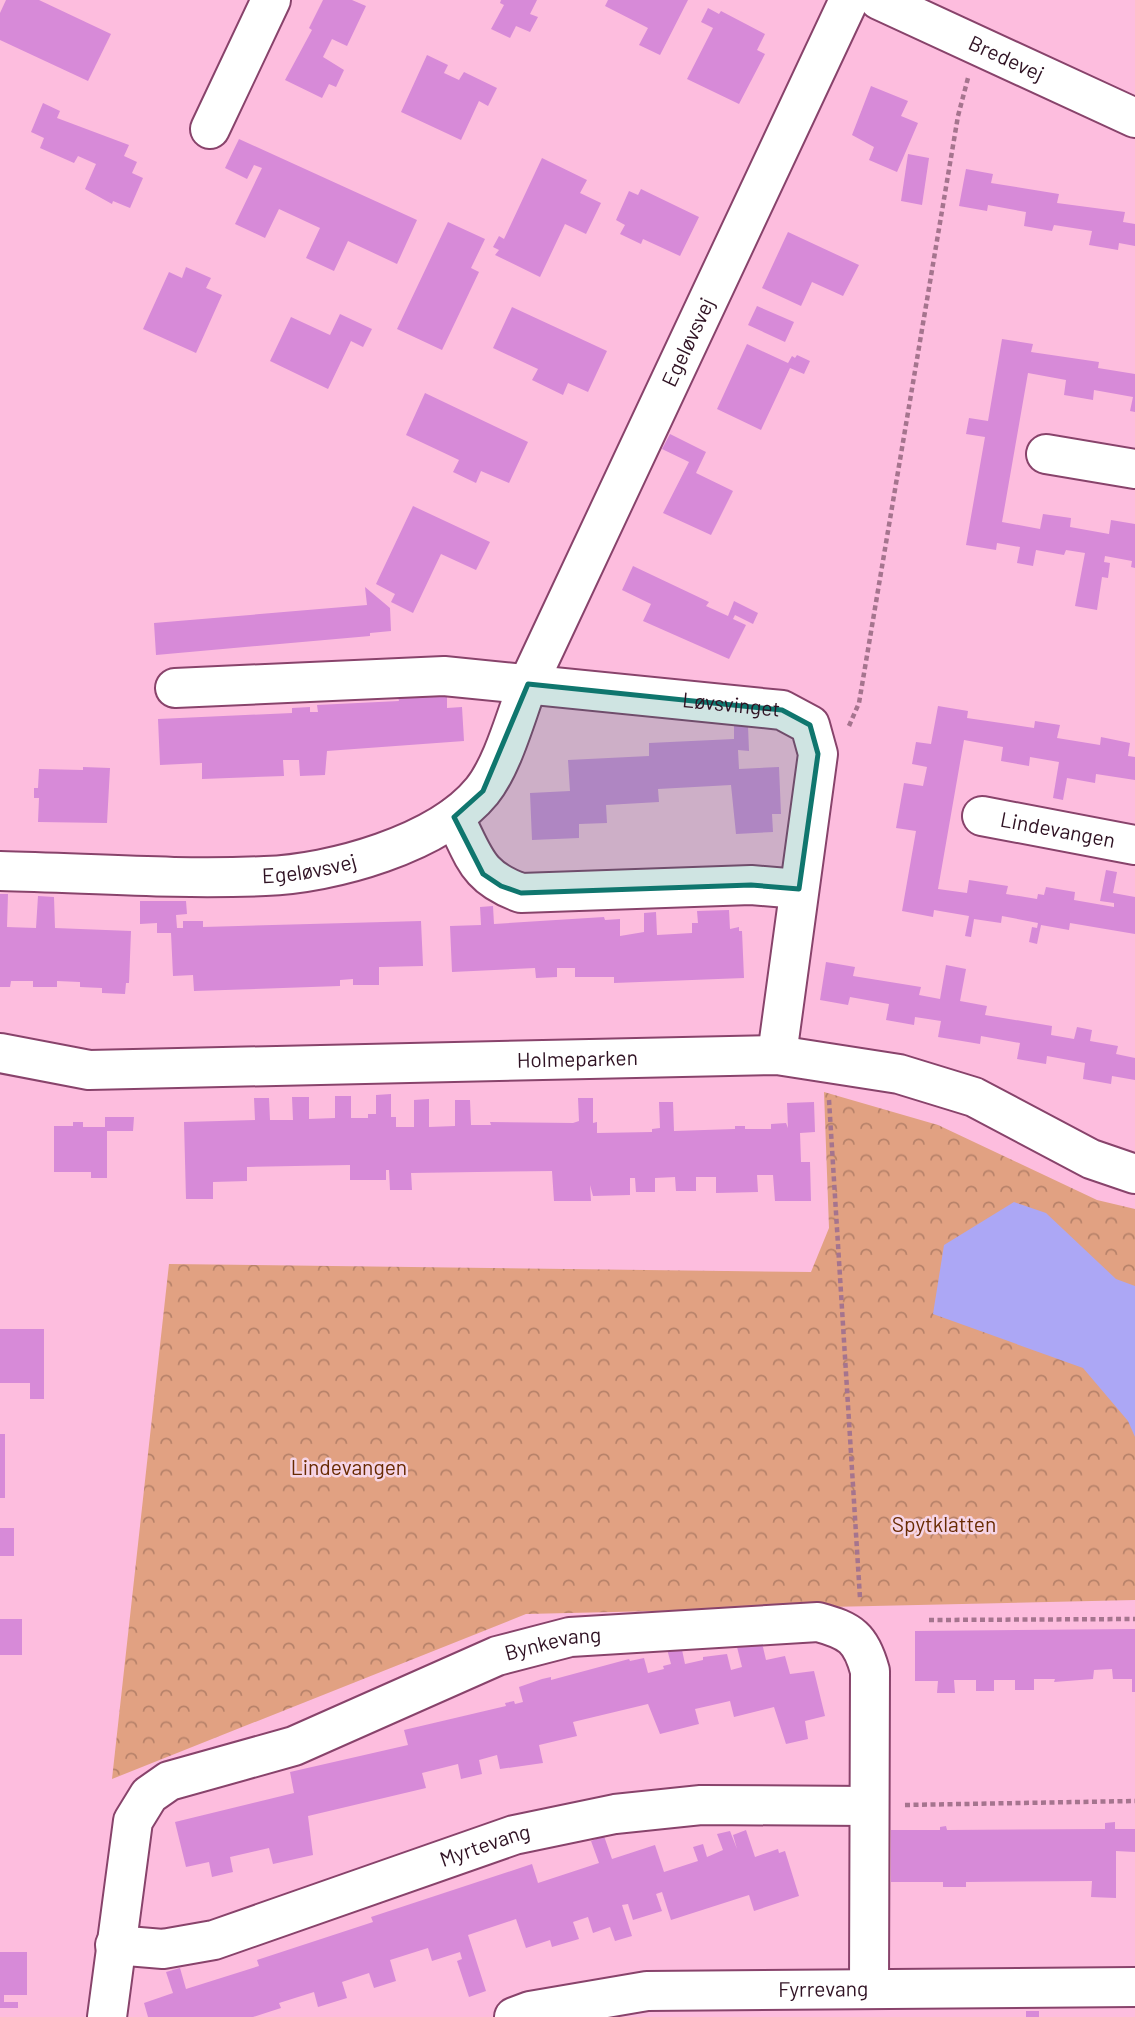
<svg xmlns="http://www.w3.org/2000/svg" width="1135" height="2017" font-family="Barlow,sans-serif">
<style>
.park{fill:url(#park-crowns)}
.water{fill:#aca7f5}
.building{fill:#d78ad8}
.lines{fill:none;stroke-linecap:round;stroke-linejoin:round}
.street-casing{stroke:#88436b;stroke-width:42}
.path{stroke:#a5748e;stroke-width:4.5;stroke-dasharray:5 3.5;stroke-linecap:butt}
.street{stroke:#fff;stroke-width:38}
.marked{fill:#0f766e;fill-opacity:0.2;stroke:#0f766e;stroke-width:5;stroke-linejoin:round}
.labels{text-anchor:middle;stroke-width:5;stroke-linejoin:round;paint-order:stroke}
.street-label{font-size:21px;fill:#301324;stroke:#f6d5e6}
.park-label{font-size:21px;fill:#682a02;stroke:#f6d5e6}
</style>
<defs>
<pattern id="park-crowns" width="20" height="18" patternUnits="userSpaceOnUse" patternTransform="scale(1.75)"><rect width="20" height="18" fill="#e1a182"/><path d="M2 6a3 3 0 1 1 6 0M12 15a3 3 0 1 1 6 0" fill="none" stroke="#b7826a"/></pattern>
</defs>
<rect width="100%" height="100%" fill="#fdbdde"/>
<path class="park" d="M824 1092 938 1125 1097 1200 1135 1209V1600L526 1614 112 1779 169 1264 811 1272 829 1228Z"/>
<path class="water" d="M1014 1202 1046 1213 1116 1279 1135 1286V1437L1128 1421 1083 1368 933 1314 944 1245Z"/>
<g class="building">
<path d="M6 0H39L111 34 88 81 0 40V13Z"/>
<path d="M323 0H352L366 6 347 46 332 39 323 57 344 70 336 87 329 84 322 98 285 80 312 30 309 28Z"/>
<path d="M501 0H537L530 14 538 17 530 32 516 26 510 38 491 29 504 5 500 3Z"/>
<path d="M608 0H688L660 55 639 45 648 28 605 6Z"/>
<path d="M708 8 719 14 721 11 765 34 757 50 765 54 739 104 687 79 713 28 701 22Z"/>
<path d="M427 55 448 65 444 73 459 80 464 72 497 88 488 106 479 101 461 140 401 112Z"/>
<path d="M871 86 908 101 901 116 918 123 897 172 869 160 874 147 852 135Z"/>
<path d="M43 103 60 111 57 118 129 145 124 156 137 162 132 173 143 178 130 208 113 201 112 204 85 189 96 164 78 156 74 163 40 148 44 138 31 132Z"/>
<path d="M239 139 417 220 397 264 348 241 334 271 306 258 320 228 279 209 265 238 235 224 262 168 254 165 247 179 225 168Z"/>
<path d="M908 154 929 158 922 205 901 201Z"/>
<path d="M542 158 587 180 580 193 601 203 586 234 565 224 540 277 495 255 499 250 493 247 499 236 504 239Z"/>
<path d="M966 169 993 174 991 183 1059 194 1057 203 1125 212 1123 222 1135 224V246L1119 243 1118 250 1089 245 1092 231 1054 225 1052 231 1024 226 1026 212 988 205 987 211 959 206Z"/>
<path d="M641 189 699 217 680 256 643 239 641 244 620 234 625 225 616 220 629 191 638 195Z"/>
<path d="M448 222 485 239 471 268 479 272 442 350 397 329Z"/>
<path d="M788 232 859 265 843 296 812 282 801 306 762 288Z"/>
<path d="M186 267 211 278 206 288 222 295 196 353 143 329 169 272 182 278Z"/>
<path d="M757 306 794 322 785 342 748 325Z"/>
<path d="M512 307 607 351 588 392 568 383 563 395 532 380 538 369 493 348Z"/>
<path d="M340 314 372 329 363 347 351 341 328 389 270 361 291 317 330 335Z"/>
<path d="M1002 339 1033 344 1031 352 1099 362 1098 368 1135 374V412L1130 411 1133 397 1094 390 1093 400 1064 395 1066 380 1028 373 1002 522 1040 529 1043 514 1071 518 1070 527 1109 534 1111 520 1135 524V568L1131 567 1132 561 1105 556 1104 562 1110 563 1108 578 1102 577 1097 610 1075 606 1085 553 1066 550 1064 555 1036 550 1033 566 1017 563 1020 547 997 543 996 550 966 545 985 437 966 434 969 418 988 421Z"/>
<path d="M747 344 788 363 792 356 795 358 797 355 810 361 804 374 790 368 761 430 717 409Z"/>
<path d="M425 393 528 442 509 483 481 471 476 483 453 472 459 460 406 435Z"/>
<path d="M670 434 706 452 696 473 733 491 711 535 663 513 689 462 662 449Z"/>
<path d="M413 506 490 542 476 570 441 554 413 613 391 602 395 594 376 584Z"/>
<path d="M633 566 709 602 706 606 728 616 734 601 758 613 753 624 735 615 733 619 746 625 729 659 643 621 651 604 622 590Z"/>
<path d="M365 587 390 608 391 631 370 633V636L156 655 154 623 367 605Z"/>
<path d="M447 695V708L462 707 464 741 327 751 325 775 300 776 299 760H283L284 776 202 779V763L160 765 158 719 292 713V708L310 707V712H318L317 705 399 701 398 697Z"/>
<path d="M938 706 968 711 967 718 1034 728 1035 721 1060 725 1057 738 1100 745 1101 737 1130 743 1128 756 1135 757V780L1096 774 1095 783 1067 778 1063 800 1053 798 1059 762 1030 757 1029 766 1001 761 1003 747 964 740 938 889 967 893 969 880 1008 886 1006 894 1037 899 1038 894 1044 895 1046 887 1075 892 1074 900 1114 907V903L1100 901 1106 870 1117 872 1113 893 1135 897V934L1070 923 1069 930 1041 925 1037 944 1029 942 1032 927 1037 928 1038 923 1002 916 1001 923 974 919 971 937 965 936 969 916 934 910 933 917 902 911 916 831 896 828 904 783 923 786 927 767 912 764 916 742 931 744Z"/>
<path d="M734 726H748L749 751 738 750 739 769 779 767 781 814H772L773 832 736 834 731 785 658 789 659 802 606 805 607 823 579 824V838L532 840 530 793 570 791 568 760 649 756V743L734 739Z"/>
<path d="M83 767 110 768 107 823 38 822 39 798H34V788H38L39 769 83 770Z"/>
<path d="M0 894H8L7 927 36 928 38 896 54 897 55 928 131 931 129 983H126L125 994 102 993V988L80 987V982L57 981V987H33V981H11L10 987H0Z"/>
<path d="M140 901H186L187 914 176 915 177 928H183V921H203V927L421 921 423 966 379 967V985H353V979L340 980V986L194 991 193 975 173 976 171 933H157V923L140 924Z"/>
<path d="M493 906 494 924 604 917 605 920 620 919V936L644 932V913L656 912 657 935 692 933V923H698L697 911 729 910 730 929 739 927V931H742L744 978 614 983V977H575V968H557V977L536 978 535 968 452 972 450 926 481 925 480 907Z"/>
<path d="M826 962 855 967 853 976 921 987 919 995 940 999 946 965 966 969 960 1001 987 1006 985 1015 1052 1026 1051 1035 1074 1039 1077 1027 1092 1030 1090 1041 1118 1046 1116 1054 1135 1058V1080L1112 1076 1111 1084 1083 1079 1085 1063 1047 1056 1046 1064 1017 1059 1020 1043 981 1036 980 1044 938 1037 941 1021 915 1017 914 1025 886 1020 889 1004 850 997 848 1005 820 1000Z"/>
<path d="M391 1094V1117H396V1127H414V1100L429 1099V1127L455 1126V1100H470L471 1125H491L490 1122 573 1123 579 1121 578 1098H593V1123L597 1122V1133L652 1132V1129L660 1128 659 1102H673L674 1131 735 1129V1126H745V1129H771V1124L786 1123 788 1128 787 1103 814 1102 815 1132 800 1133 801 1162H810L811 1201H775L773 1175H757L758 1192 716 1193V1177H696V1191H676L675 1177 655 1178V1192H636L635 1178H630V1195L593 1196 590 1185 591 1201H554L552 1171 411 1173 412 1190H390L389 1170H386V1180H350V1165L247 1167V1181L213 1182V1199H186L184 1122 255 1120 254 1098H269L270 1120H293L292 1097H309V1119L335 1118V1096H351V1118H368V1114H376V1095Z"/>
<path d="M105 1117H134L133 1131H107V1178H91V1172H54V1126H73V1122H83V1127H105Z"/>
<path d="M0 1329H44V1399H30V1383H0Z"/>
<rect x="0" y="1434" width="5" height="64"/>
<rect x="0" y="1528" width="14" height="28"/>
<rect x="0" y="1619" width="22" height="36"/>
<path d="M1135 1629V1692H1132V1679H1113L1112 1669 1094 1670 1093 1679 1054 1682 1055 1679H1034V1690H1015V1680H994V1691H976V1680H954L955 1693H937L938 1681H915V1631Z"/>
<path d="M736 1643H762L766 1660 785 1656 790 1674 814 1671 825 1716 805 1721 808 1739 786 1744 774 1707 734 1717 730 1701 695 1709 699 1724 660 1734 648 1704 573 1722 577 1736 539 1745 543 1763 500 1769 497 1755 479 1760 482 1774 461 1779 458 1764 422 1773 426 1788 308 1816 313 1855 273 1864 269 1848 230 1857 233 1872 212 1877 209 1862 186 1867 175 1822 294 1793 290 1772 408 1745 404 1730 506 1706 505 1703 514 1701 515 1704 523 1702 519 1687 542 1679 551 1677V1680L629 1659 630 1661 644 1658 648 1673 664 1669 663 1666 671 1664 667 1649 681 1645 685 1664 703 1660V1657L727 1654 731 1670 742 1667Z"/>
<path d="M1115 1822V1829H1135V1852L1116 1851V1898L1091 1897 1092 1881 966 1882V1887H943V1882H891V1830H940V1827L946 1826 947 1830 1105 1829V1823Z"/>
<path d="M746 1830 755 1857 778 1849 779 1853 785 1851 799 1896 754 1911 749 1895 671 1920 662 1892 656 1894 662 1911 633 1920 628 1904 622 1905 632 1936 615 1941 610 1927 593 1933 588 1917 573 1922 579 1939 552 1947 550 1940 526 1948 516 1919 468 1935 486 1991 469 1997 457 1961 462 1959 460 1952 432 1961 428 1948 390 1960 396 1981 374 1988 369 1973 342 1982 347 1998 318 2007 314 1992 279 2003 281 2008 253 2017H148L144 2003 173 1993 166 1972 180 1968 186 1989 259 1966 257 1960 373 1922 371 1917 532 1864 538 1883 599 1863 591 1841 604 1836 612 1859 655 1845 664 1872 698 1861 693 1847 703 1844 707 1857 723 1850 717 1834 730 1831 737 1849 733 1835Z"/>
<path d="M0 1952H27V1995H4V2002H18V2008H0Z"/>
<rect x="1026" y="2011" width="13" height="6"/>
</g>
<g class="lines">
<g class="street-casing">
<g id="street">
<path id="s1" d="M879 0 1135 118"/>
<path d="M210 129 271 0"/>
<path d="M1046 454 1135 469"/>
<path id="s2" d="M175 688 444 676 782 710 810 725 818 754 777 1055"/>
<path id="s3" d="M982 816 1135 845"/>
<path d="M454 817C475 857 476 877 521 893L751 885 799 889"/>
<path id="s4" d="M0 871C88 873 177 880 265 876 331 874 439 844 482 791 503 765 516 715 528 684L849 0"/>
<path id="s5" d="M0 1053 89 1070 777 1055 899 1074 974 1097 1091 1159 1135 1174"/>
<path id="s6" d="M115 1945 163 1949 214 1940 514 1835 615 1814 701 1805 869 1806"/>
<path id="s7" d="M107 2017 133 1821 149 1795 169 1781 294 1746 497 1656 570 1637 818 1622C851 1631 861 1638 870 1671L869 1989"/>
<path id="s8" d="M514 2017 530 2011 647 1991 1135 1987"/>
</g>
</g>
<g class="path">
<path d="M849 726 859 703 958 116 968 78"/>
<path d="M829 1100 860 1598"/>
<path d="M929 1620 1135 1619"/>
<path d="M905 1805 1135 1801"/>
</g>
<use href="#street" class="street"/>
</g>
<path class="marked" d="M528 684 782 710 810 725 818 754 799 889 751 885 521 893 501 886 483 874 454 817 483 791Z"/>
<g class="labels">
<g class="street-label">
<text dy="7" stroke="none"><textPath href="#s1" startOffset="140">Bredevej</textPath></text>
<text dy="7" stroke="none"><textPath href="#s4" startOffset="998">Egeløvsvej</textPath></text>
<text dy="7" stroke="none"><textPath href="#s2" startOffset="558">Løvsvinget</textPath></text>
<text dy="7" stroke="none"><textPath href="#s3" startOffset="77">Lindevangen</textPath></text>
<text dy="7" stroke="none"><textPath href="#s4" startOffset="310">Egeløvsvej</textPath></text>
<text dy="7" stroke="none"><textPath href="#s5" startOffset="579">Holmeparken</textPath></text>
<text dy="7" stroke="none"><textPath href="#s7" startOffset="662">Bynkevang</textPath></text>
<text dy="7" stroke="none"><textPath href="#s6" startOffset="387">Myrtevang</textPath></text>
<text dy="7" stroke="none"><textPath href="#s8" startOffset="312">Fyrrevang</textPath></text>
</g>
<g class="park-label">
<text x="349" y="1475">Lindevangen</text>
<text x="944" y="1532">Spytklatten</text>
</g>
</g>
</svg>
